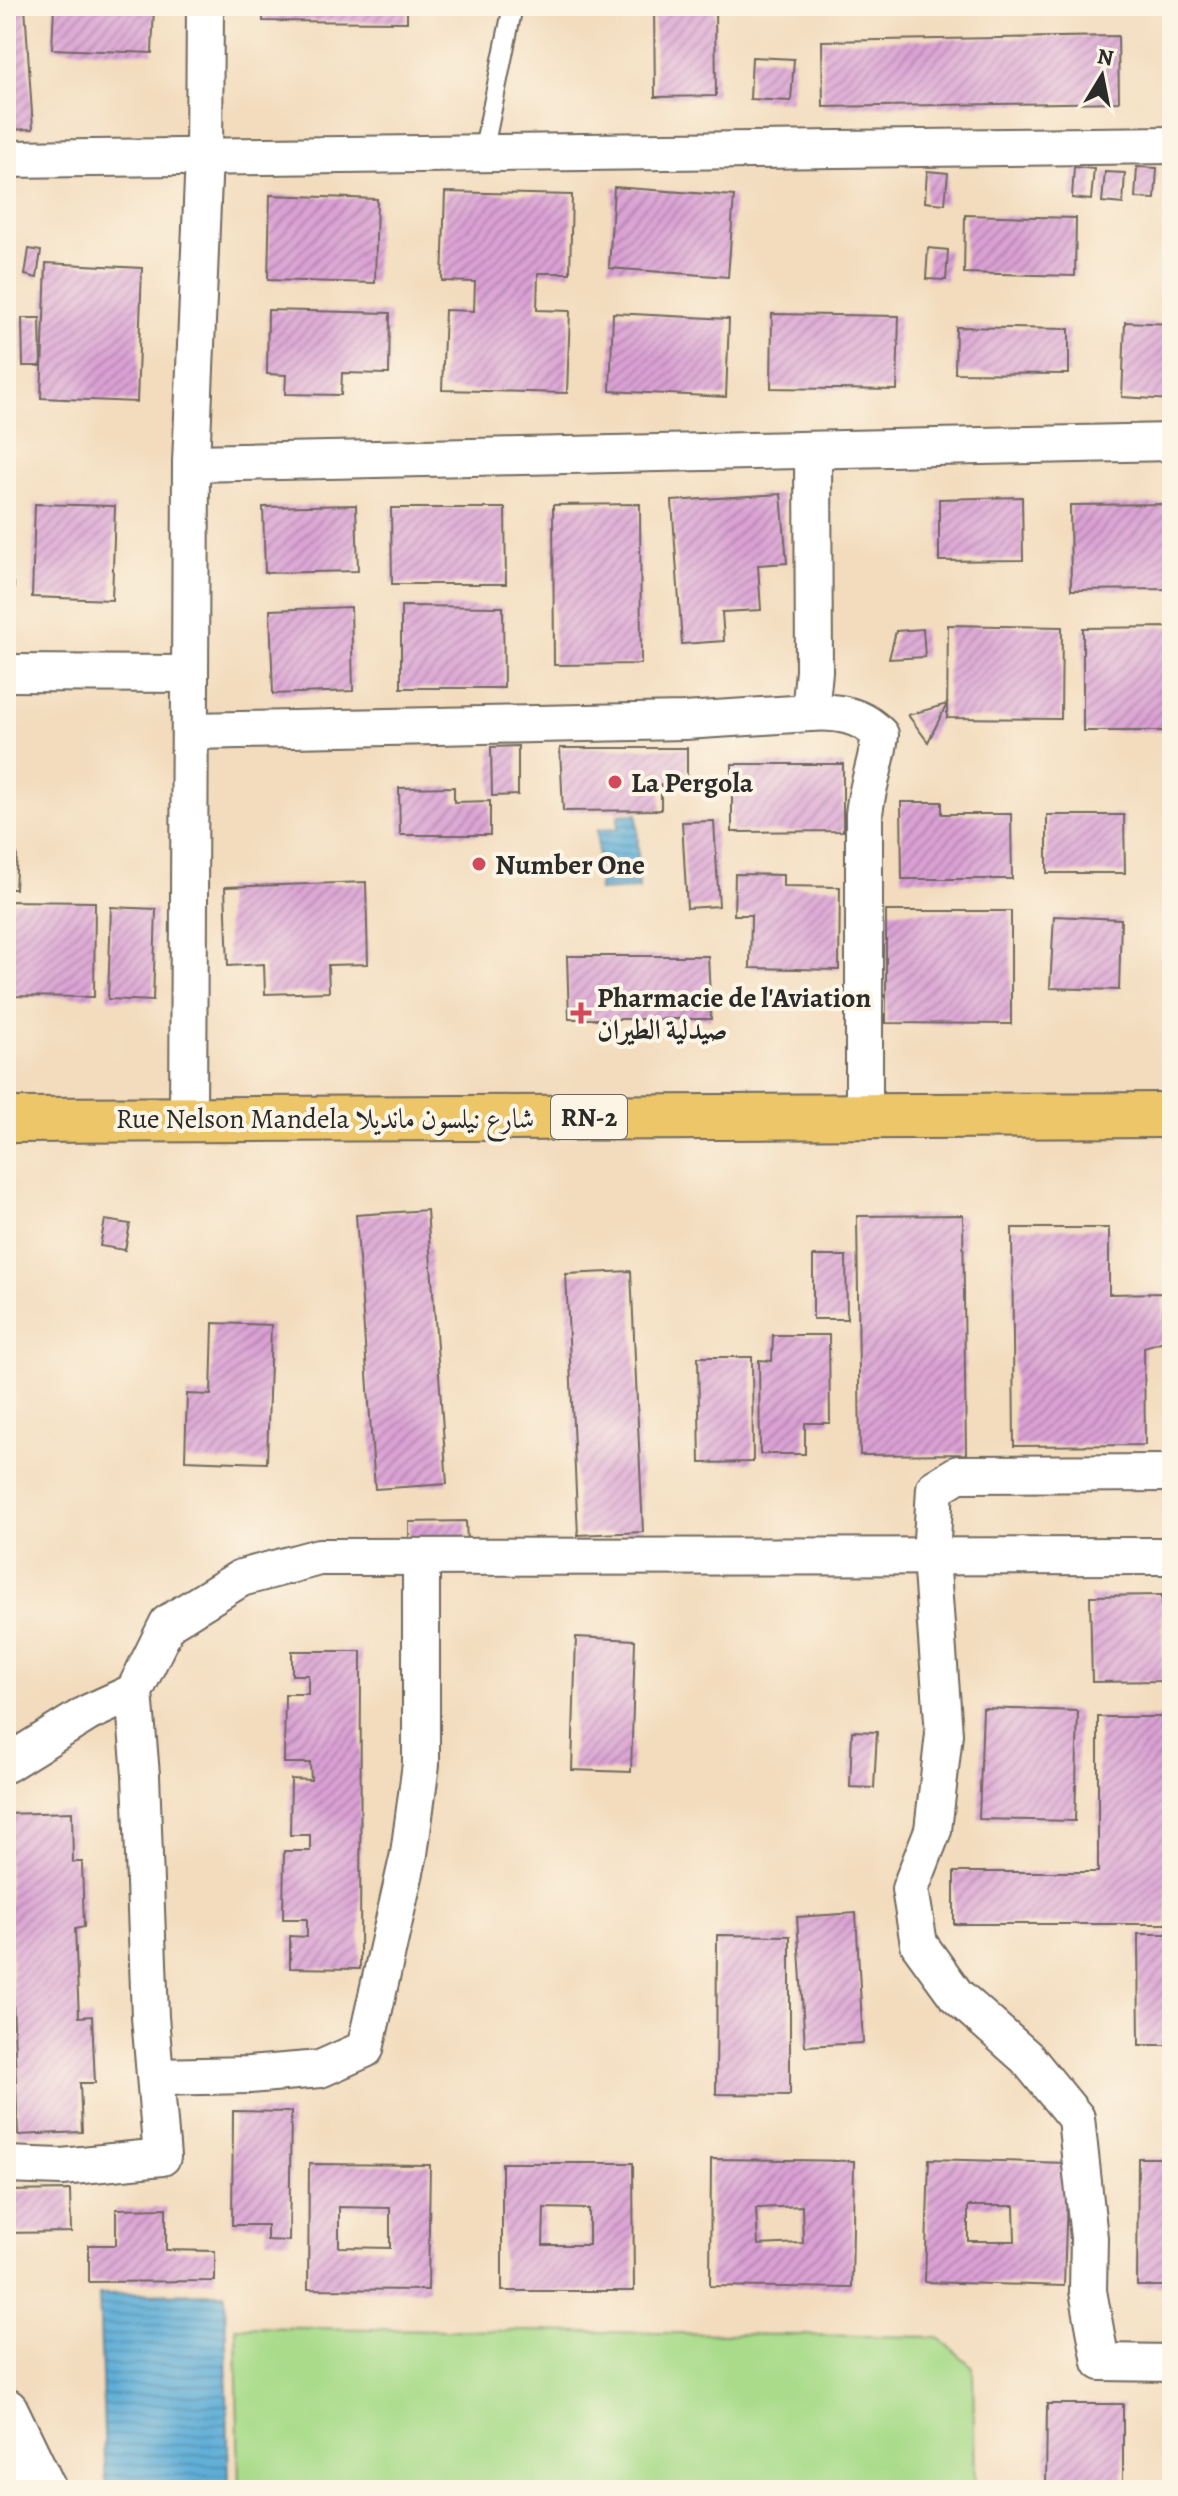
<svg xmlns="http://www.w3.org/2000/svg" width="1178" height="2496" font-family="Alegreya,Amiri,serif">
<style>
.pitch{fill:#a9db8a;stroke:#6a835a;stroke-width:2}
.water{fill:url(#water-rules);stroke:#446c81;stroke-width:2}
.building{fill:url(#building-hatch);fill-rule:evenodd}
.lines{fill:none;stroke-linecap:round;stroke-linejoin:round}
.service-casing{stroke:#71695e;stroke-width:22}
.minor-casing{stroke:#71695e;stroke-width:40}
.tertiary-casing{stroke:#71695e;stroke-width:48}
.primary-casing{stroke:#71695e;stroke-width:48}
.service{stroke:#fff;stroke-width:18}
.minor{stroke:#fff;stroke-width:36}
.tertiary{stroke:#fff;stroke-width:44}
.primary{stroke:#ecc669;stroke-width:44}
.poi-dot{fill:#d1495b;stroke:#fcf5e5;stroke-width:3}
.labels{text-anchor:middle;stroke-width:8;stroke-linejoin:round;paint-order:stroke}
.shield{fill:#fcf5e5;stroke:#6a6863;stroke-width:2}
.shield-label{font-size:26px;font-weight:bold;fill:#2b2b2b}
.poi-label{font-size:28px;font-weight:bold;fill:#2b2b2b;stroke:#fcf5e5;text-anchor:start}
.street-label{font-size:28px;fill:#2b2b2b;stroke:#fcf5e5}
</style>
<defs>
<pattern id="water-rules" width="6" height="5" patternUnits="userSpaceOnUse" patternTransform="scale(2)"><rect width="6" height="5" fill="#5dadd7"/><path d="M0 2.5h6" fill="none" stroke="#4d8daf"/></pattern>
<pattern id="building-hatch" width="6" height="6" patternUnits="userSpaceOnUse" patternTransform="scale(2)"><rect width="6" height="6" fill="#daa1d4"/><path d="M-1 1l2-2M0 6l6-6M5 7l2-2" fill="none" stroke="#b183ac"/></pattern>
</defs>
<rect width="100%" height="100%" fill="#fcf5e5"/>
<filter id="ink" filterUnits="userSpaceOnUse"><feTurbulence type="fractalNoise" baseFrequency=".0125" numOctaves="2"/><feDisplacementMap in="SourceGraphic" scale="16" xChannelSelector="R" yChannelSelector="G"/><feConvolveMatrix kernelMatrix="1 2 1 2 8 2 1 2 1" color-interpolation-filters="sRGB"/></filter>
<filter id="wash" filterUnits="userSpaceOnUse"><feTurbulence type="fractalNoise" baseFrequency=".006" numOctaves="4" result="noise"/><feDisplacementMap in="SourceGraphic" scale="32" xChannelSelector="R" yChannelSelector="G"/><feGaussianBlur stdDeviation="1.8" result="paint"/><feColorMatrix in="noise" values="0 0 0 0 0 0 0 0 0 0 0 0 0 0 0 0 0 1.4 0 .05"/><feComposite in="paint" operator="in"/></filter>
<g filter="url(#wash)">
<rect width="100%" height="100%" fill="#f3dcbd"/>
<path class="pitch" d="M236 2327 938 2337 973 2367 975 2490H239Z"/>
<g class="water">
<path d="M637 814 639 889 599 891 597 830 618 829V815Z"/>
<path d="M225 2293 229 2490H106L99 2294Z"/>
</g>
<g id="blocks">
<g class="building">
<path d="M6 6H25L33 129 6 130Z"/>
<path d="M54 6H154L152 53 52 49Z"/>
<path d="M263 6H407V22L263 21Z"/>
<path d="M654 6H715L716 96 655 97Z"/>
<path d="M1118 36 1119 102 823 107 822 41Z"/>
<path d="M752 57 794 59 791 101 750 99Z"/>
<path d="M1074 167 1094 169 1091 200 1072 198Z"/>
<path d="M1137 167 1157 168 1155 199 1135 198Z"/>
<path d="M927 171 948 173 945 204 925 202Z"/>
<path d="M1105 172 1125 173 1123 204 1102 202Z"/>
<path d="M614 187 734 196 728 277 609 268Z"/>
<path d="M445 192 572 195 570 273H538L537 310 570 311 567 393 442 390 445 310 474 311 475 282 442 281Z"/>
<path d="M270 195 377 199 375 283 268 280Z"/>
<path d="M965 215 1076 218 1075 276 964 273Z"/>
<path d="M928 248 948 250 946 280 926 279Z"/>
<path d="M29 249 41 251 37 278 25 275Z"/>
<path d="M46 263 142 268 137 402 41 398Z"/>
<path d="M268 310 390 313 389 374 342 373 341 395 285 394 286 375 267 374Z"/>
<path d="M613 313 729 319 726 397 610 391Z"/>
<path d="M772 314 899 316 897 390 771 388Z"/>
<path d="M22 318H40L41 366H23Z"/>
<path d="M1125 322 1172 324V400L1122 397Z"/>
<path d="M956 327 1069 329V374L955 373Z"/>
<path d="M781 494 787 563 758 565 761 610 722 612 724 641 682 644 672 501Z"/>
<path d="M1022 497 1023 560 939 561V499Z"/>
<path d="M35 504 115 506 112 600 32 597Z"/>
<path d="M640 504 641 664 554 665 553 505Z"/>
<path d="M1172 504V589L1071 590 1070 505Z"/>
<path d="M356 505 358 571 265 573 263 507Z"/>
<path d="M391 508H505L506 584H392Z"/>
<rect x="6" y="583" width="8" height="26"/>
<path d="M401 606 503 607 504 688H401Z"/>
<path d="M351 607 353 691 273 694 270 610Z"/>
<path d="M948 625 1062 627 1061 719 947 718Z"/>
<path d="M1172 627V731H1083V628Z"/>
<path d="M923 629 925 657 889 659 896 631Z"/>
<path d="M947 704 928 742 908 715Z"/>
<path d="M518 746V795L492 796 491 747Z"/>
<path d="M560 748H687V785H661V810L563 811Z"/>
<path d="M732 764H843V831L732 832Z"/>
<path d="M454 787V802L490 801V835H400L399 788Z"/>
<path d="M901 802H942V814H1011L1012 879H902Z"/>
<path d="M1047 815H1124L1125 873H1047Z"/>
<path d="M714 821 719 906 687 908 682 822Z"/>
<path d="M6 852 17 853 15 889H6Z"/>
<path d="M735 874 783 875V886L840 887 839 970 750 968 751 915H734Z"/>
<path d="M366 882 368 964 328 965 329 992 265 994 264 964 228 966 225 887Z"/>
<path d="M6 901 95 902 94 997 6 996Z"/>
<path d="M111 907 156 909 153 1001 108 999Z"/>
<path d="M886 911H1011V1024L886 1023Z"/>
<path d="M1054 916 1121 919 1119 990 1050 988Z"/>
<path d="M567 956H708L711 1019H569Z"/>
<path d="M427 1210 447 1484 375 1489 356 1215Z"/>
<path d="M963 1215 966 1454 860 1455 857 1216Z"/>
<path d="M105 1220 130 1224 125 1250 100 1246Z"/>
<path d="M1012 1228H1109V1294L1163 1293 1164 1341 1144 1347 1145 1445 1014 1446Z"/>
<path d="M813 1256H846L847 1319H813Z"/>
<path d="M631 1271 643 1532 578 1535 566 1274Z"/>
<path d="M213 1323 271 1325 267 1463 185 1460 187 1394 211 1395Z"/>
<path d="M773 1335H829L830 1423H805V1454H760L759 1360 772 1361Z"/>
<path d="M698 1357H752L753 1462 700 1463Z"/>
<path d="M466 1521 467 1542 409 1543V1522Z"/>
<path d="M1162 1595 1163 1681 1092 1682 1090 1596Z"/>
<path d="M576 1637 635 1640 631 1772 572 1770Z"/>
<path d="M292 1651H361L360 1969 290 1968V1936L307 1937V1919H283L284 1851H310V1835H290L291 1779 311 1780 310 1763H284L285 1694H308V1675H292Z"/>
<path d="M983 1708 1078 1711 1075 1821 979 1819Z"/>
<path d="M1098 1717H1166L1167 1924H954V1872H1098Z"/>
<path d="M852 1731 877 1732 874 1788 850 1787Z"/>
<path d="M72 1812 73 1862H82L84 1927 75 1929 79 2017 92 2016 95 2083H80L82 2132 18 2135 6 1814Z"/>
<path d="M856 1913 863 2043 805 2046 797 1917Z"/>
<path d="M1138 1934H1172V2045H1139Z"/>
<path d="M717 1935 790 1936V2095L716 2094Z"/>
<path d="M233 2111 291 2112 289 2241 267 2240V2225H232Z"/>
<path d="M1138 2158H1172V2286H1137Z"/>
<path d="M711 2159 854 2161 852 2288 710 2286ZM802 2206 803 2243 758 2245 756 2208Z"/>
<path d="M929 2159 1068 2163 1064 2286 925 2282ZM968 2206H1014L1015 2241H968Z"/>
<path d="M502 2163H633L634 2291H502ZM544 2208 589 2209V2245H543Z"/>
<path d="M309 2164 430 2165 428 2290 308 2289ZM339 2207 390 2208V2248L339 2247Z"/>
<path d="M70 2190 71 2232 6 2233V2191Z"/>
<path d="M166 2208V2250L215 2251V2281L89 2282V2245H116V2209Z"/>
<path d="M1047 2404H1123V2490H1046Z"/>
</g>
</g>
</g>
<g filter="url(#ink)">
<use href="#blocks" fill-opacity="0" stroke="#71695e" stroke-width="2"/>
<g class="lines">
<g class="service-casing">
<path id="service" d="M483 153 513 6"/>
</g>
<g class="minor-casing">
<g id="minor">
<path d="M6 159 1172 145"/>
<path d="M191 463 1172 442"/>
<path d="M6 673 189 674"/>
<path d="M810 713C837 711 862 715 880 735 877 763 867 785 864 814V1116"/>
<path d="M191 731 684 721 810 713 814 671 813 450"/>
<path d="M188 1119 191 463 204 156 205 6"/>
<path d="M1172 1473 958 1474 935 1488 931 1557 944 1734 933 1830 910 1889 919 1944 956 1995 1027 2058 1076 2118 1089 2238 1088 2291 1101 2362 1172 2363"/>
<path d="M6 1764 88 1713 134 1692"/>
<path d="M156 2077 249 2075 320 2069 365 2049 409 1854 421 1764V1558"/>
<path d="M6 2165 62 2167 162 2157 150 2017 141 1775 134 1692 168 1623 241 1578 319 1557 1172 1556"/>
</g>
</g>
<g class="tertiary-casing">
<path id="tertiary" d="M6 2411 44 2490"/>
</g>
<g class="primary-casing">
<path id="primary" d="M6 1120 1172 1115"/>
</g>
<use href="#service" class="service"/>
<use href="#minor" class="minor"/>
<use href="#tertiary" class="tertiary"/>
<use href="#primary" class="primary"/>
</g>
</g>
<g class="poi-dot">
<circle cx="615" cy="782" r="8"/>
<circle cx="479" cy="864" r="8"/>
<path d="M577 1001h8v8h8v8h-8v8h-8v-8h-8v-8h8z"/>
</g>
<g class="labels">
<rect class="shield" x="551" y="1095" width="76" height="44" rx="6"/>
<g class="shield-label">
<text x="589" y="1126">RN-2</text>
</g>
<g class="poi-label">
<text x="631" y="792">La Pergola</text>
<text x="495" y="874">Number One</text>
<text x="597" y="1007">Pharmacie de l'Aviation<tspan x="597" dy="32">صيدلية الطيران</tspan></text>
</g>
<g class="street-label">
<text x="325" y="1128">Rue Nelson Mandela شارع نيلسون مانديلا</text>
</g>
</g>
<rect width="1178" height="2496" fill="none" stroke="#fcf5e5" stroke-width="32"/>
<g transform="translate(1102 76) rotate(10)" stroke="#fcf5e5" stroke-width="6" paint-order="stroke">
<path d="M0-6L14 30L0 20L-14 30Z" fill="#2b2b2b"/>
<text y="-12" font-size="22" font-weight="bold" text-anchor="middle" fill="#2b2b2b">N</text>
</g>
</svg>
